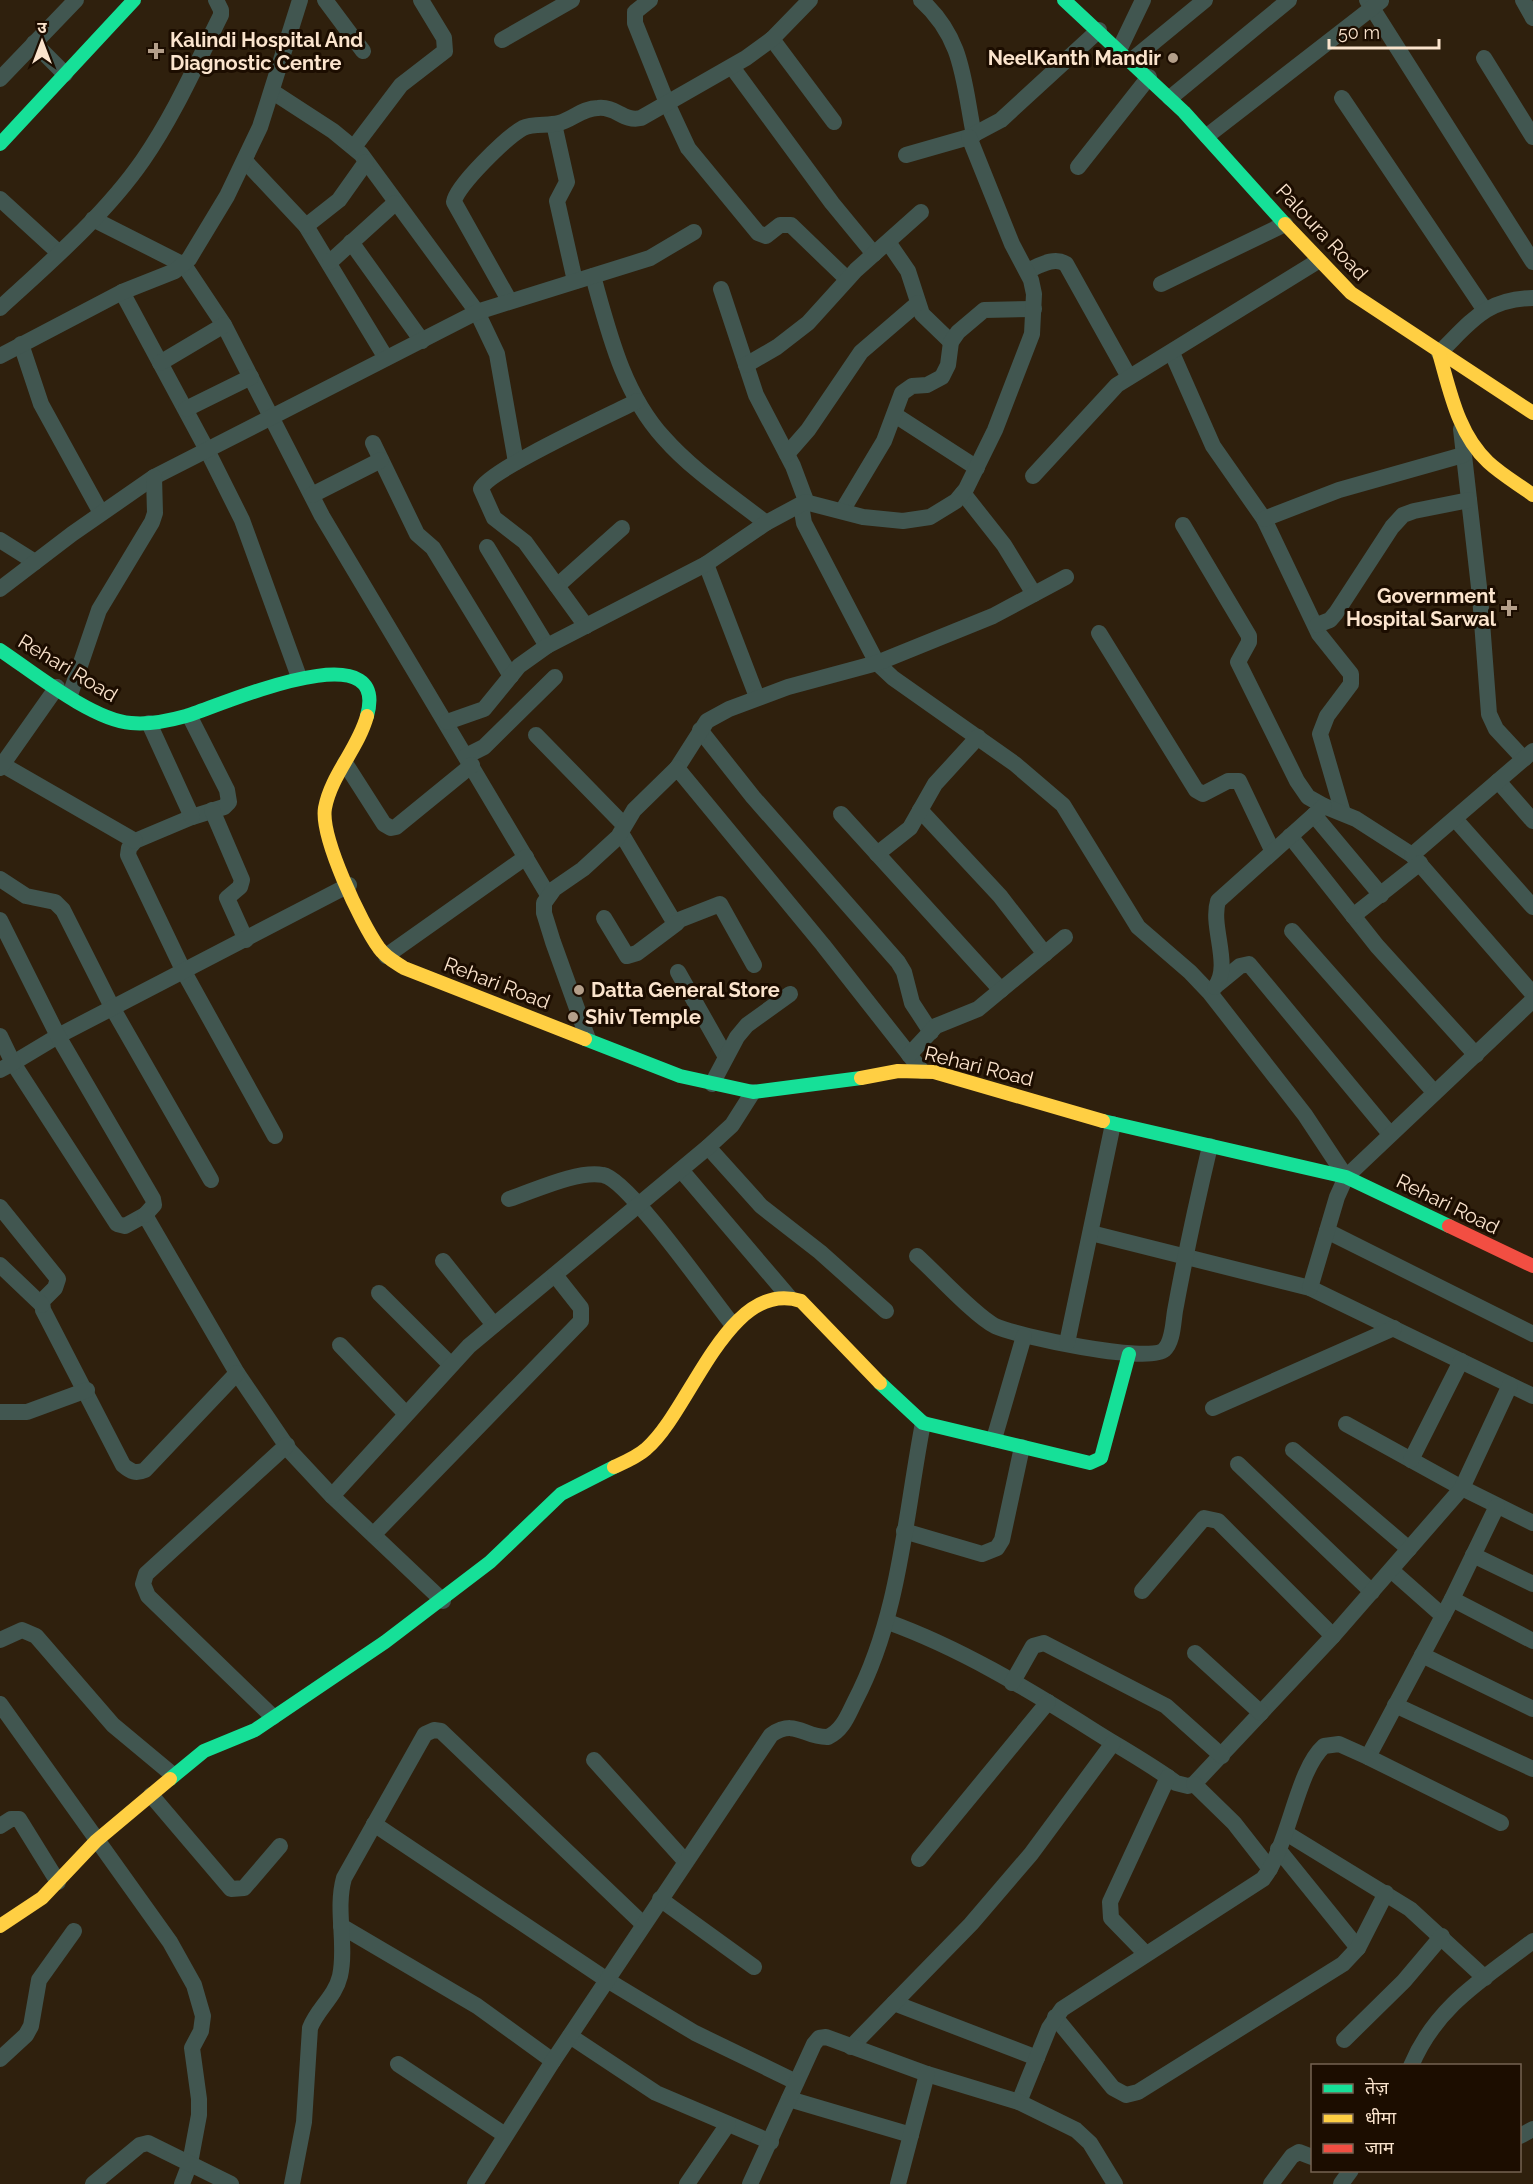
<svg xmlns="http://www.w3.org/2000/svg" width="1533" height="2184" font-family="Raleway,'Noto Sans Devanagari',sans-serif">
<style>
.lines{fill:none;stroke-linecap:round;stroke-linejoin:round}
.street{stroke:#415650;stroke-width:16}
.fast{stroke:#16e098;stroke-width:14}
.slow{stroke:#ffcf43;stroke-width:14}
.jam{stroke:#f24e42;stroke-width:14}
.poi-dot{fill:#b49f8a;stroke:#1c0d00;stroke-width:2}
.labels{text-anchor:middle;stroke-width:6;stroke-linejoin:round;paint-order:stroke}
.poi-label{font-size:20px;font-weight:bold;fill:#fbe4cd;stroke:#1c0d00;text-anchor:start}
.street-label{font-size:20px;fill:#fbe4cd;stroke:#1c0d00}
</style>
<rect width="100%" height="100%" fill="#2f200d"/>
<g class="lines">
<g class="street">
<path d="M325 0 363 51"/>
<path d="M650 0 635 12V23L667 103 688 148 758 233 766 236 780 225H791L847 279"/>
<path d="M921 0C964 39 963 81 974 135"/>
<path d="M1367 0 1533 262"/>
<path d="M1523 0 1533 18"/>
<path d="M772 39 834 122"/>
<path d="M502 40 572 0"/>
<path d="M34 43 65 74"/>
<path d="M1120 48 1143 0"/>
<path d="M1484 58 1533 137"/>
<path d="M1132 60 1205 0"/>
<path d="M732 67 832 203 874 254"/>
<path d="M0 79 76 0"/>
<path d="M273 92 333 131 361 154 477 312 497 354 516 462"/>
<path d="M1170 98 1289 0"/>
<path d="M1342 98 1484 309"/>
<path d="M554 124 567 182 557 201 575 281"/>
<path d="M1207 136 1381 1"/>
<path d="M354 147 401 85 445 51 444 38 421 0"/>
<path d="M906 155 969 137 1001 120 1099 30"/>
<path d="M245 161 306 226 386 358"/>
<path d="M1078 167 1149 77"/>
<path d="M0 199 58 252"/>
<path d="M93 219 184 265 224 325 322 516 548 895"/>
<path d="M306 226 339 200 366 162"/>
<path d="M351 242 422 341"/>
<path d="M888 242 908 271 922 314 951 342"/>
<path d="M330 262 395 203"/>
<path d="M1027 271C1039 266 1054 256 1066 264L1129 377"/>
<path d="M593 276C609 333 623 393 664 438 693 471 732 496 766 523"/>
<path d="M1161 284 1285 224"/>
<path d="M721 289 756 395 793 466 805 498 802 511 804 523 877 663 893 678 1015 764 1063 805 1138 927 1190 972 1210 993 1305 1115 1346 1177"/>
<path d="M122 292 207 450 242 520 299 677"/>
<path d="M509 300 454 202C456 186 507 137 523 128 533 123 548 126 559 123 573 119 583 108 598 108 616 106 623 122 641 118L746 58 772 39 810 0"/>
<path d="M0 308C48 264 105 215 143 160 174 115 196 65 221 15V10L216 0"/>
<path d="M21 344 41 404 101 513"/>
<path d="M1172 353 1213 446 1264 519 1319 634 1351 674V684L1327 716 1320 734 1343 813"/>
<path d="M1439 353C1471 322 1485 299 1533 298"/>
<path d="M0 356 122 292 175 271 189 259 227 196 260 127 300 0"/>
<path d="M160 363 224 325"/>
<path d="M746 365 777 347 808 323 856 270 921 212"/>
<path d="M186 409 251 377"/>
<path d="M895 415 977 468"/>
<path d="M1461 429 1480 596 1489 714 1496 729 1524 759"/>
<path d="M373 443 417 534 433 548 511 676"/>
<path d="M787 454 808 430 861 352 918 303"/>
<path d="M1033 476 1117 385 1318 261"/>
<path d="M963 493 1004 545 1034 594"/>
<path d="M312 495 381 460"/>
<path d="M842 511 884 441 902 393 912 386 927 385 942 377 948 365 951 342 958 332 984 310 1034 309"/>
<path d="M1264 519 1339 490 1463 455"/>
<path d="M1183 525 1249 636V642L1238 662 1297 781 1308 797 1324 806 1356 819 1412 855 1533 994"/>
<path d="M0 540 35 562"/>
<path d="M487 547 547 646"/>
<path d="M706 564 757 697"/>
<path d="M557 586 622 528"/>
<path d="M0 589 72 534 154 477 477 312 650 258 694 232"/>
<path d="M1317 625 1330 620 1336 613 1392 527 1403 515 1414 511 1469 500"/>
<path d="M586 626 525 542 494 518 481 489C487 471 612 414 637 401"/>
<path d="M1099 633 1196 790 1203 794 1228 781H1239L1272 850"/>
<path d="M70 695 99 610 152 522 155 513 154 477"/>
<path d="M190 717 227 790 229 802 224 807 192 817 135 841 129 848 128 855 184 972 275 1136"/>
<path d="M447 722 484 709 519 666 547 646 706 564 766 523 805 502 863 517 903 521 930 517 956 501 966 489 995 430 1032 334 1034 294 1031 280 1012 244 969 137"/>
<path d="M149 723 192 817"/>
<path d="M700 730 753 797 898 962 904 972 912 1003 931 1032"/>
<path d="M536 735 624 825"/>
<path d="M466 756 484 747 555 677"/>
<path d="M345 763 384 824 391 828 396 827 472 765"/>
<path d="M3 765 135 841"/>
<path d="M0 768 57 687"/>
<path d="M677 768 707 721 729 709 788 687 877 663 993 616 1066 577"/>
<path d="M1498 781 1533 821"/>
<path d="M212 810 242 880 240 887 227 898 246 940"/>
<path d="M920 810 1000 896 1045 954"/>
<path d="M841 814 1001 990"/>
<path d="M1314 815 1381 895"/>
<path d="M1455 819 1533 907"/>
<path d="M621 833 674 922 720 904 754 965"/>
<path d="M1290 836 1377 946 1476 1055"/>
<path d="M877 854 910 828 935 784 978 737"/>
<path d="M1412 855 1533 751"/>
<path d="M0 879 26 896 55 902 63 910 113 1009 211 1180"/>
<path d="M349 885 58 1036 13 1063 117 1224 125 1226 145 1215 237 1373 290 1451 332 1496 443 1601"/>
<path d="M1353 916 1420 863"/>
<path d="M604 918 627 956 637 953 677 923"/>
<path d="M0 920 58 1036 153 1199 154 1205 145 1215"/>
<path d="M1292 931 1434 1092"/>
<path d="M386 956 526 857"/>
<path d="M678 972 726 1057"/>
<path d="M1218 984 1240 966 1249 964 1390 1134"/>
<path d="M1215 987C1232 966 1210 927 1218 901L1324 806"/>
<path d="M0 1036 13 1063 0 1070"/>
<path d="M588 1039 553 942 544 913V903L554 889 583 869 618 837 634 810 677 768 823 945 922 1071"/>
<path d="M909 1055 936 1026 978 1009 1065 937"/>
<path d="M712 1084 737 1037 747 1025 790 994"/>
<path d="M708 1147 761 1206 820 1252 886 1311"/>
<path d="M681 1170 789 1297"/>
<path d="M509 1199C534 1191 577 1170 603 1175 628 1179 711 1298 732 1324"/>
<path d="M0 1207 58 1279 55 1288 42 1301 43 1310 123 1465C131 1472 136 1474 145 1470L237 1373"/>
<path d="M1327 1231 1533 1334"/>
<path d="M1091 1233 1310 1288 1533 1396"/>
<path d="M917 1256C936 1273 974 1315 995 1326 1016 1336 1149 1364 1164 1350 1173 1342 1173 1323 1175 1311 1185 1256 1197 1201 1210 1146"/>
<path d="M443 1261 494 1325"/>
<path d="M0 1265 42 1305"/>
<path d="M1310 1288 1337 1197 1346 1177 1533 1000"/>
<path d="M379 1293 450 1364"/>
<path d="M1067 1343 1113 1124"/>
<path d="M340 1345 406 1414"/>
<path d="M1213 1408 1394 1328"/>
<path d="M0 1412H27L87 1390"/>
<path d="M1346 1424 1462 1488 1533 1523"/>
<path d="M994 1439 1024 1336"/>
<path d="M1293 1450 1409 1549"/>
<path d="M1411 1460 1461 1361"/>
<path d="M1238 1464 1372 1592"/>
<path d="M332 1496 469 1346 708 1147 732 1125 753 1092"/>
<path d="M904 1531 982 1554 997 1548 1002 1540 1022 1447"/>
<path d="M374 1534 581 1321V1308L555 1275"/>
<path d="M1473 1555 1533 1584"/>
<path d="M1391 1570 1443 1616"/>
<path d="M1142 1591 1204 1518 1218 1521 1333 1636"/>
<path d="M1452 1599 1533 1641"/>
<path d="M888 1622C960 1648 1026 1688 1091 1729 1119 1747 1149 1763 1176 1783L1188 1786 1194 1784 1333 1636 1462 1488 1510 1385"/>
<path d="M0 1640 22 1630 36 1636 113 1725 173 1775"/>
<path d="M1195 1653 1261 1713"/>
<path d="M1422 1655 1533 1709"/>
<path d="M1012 1683 1033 1646 1044 1643 1166 1706 1222 1756"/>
<path d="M0 1704 170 1942 194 1985 203 2016 201 2031 192 2048 199 2099V2115L190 2163 182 2184"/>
<path d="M1395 1705 1533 1769"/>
<path d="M273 1717 148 1596 143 1584 146 1574 287 1445"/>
<path d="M1368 1757 1452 1599 1497 1506"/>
<path d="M594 1760 685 1861"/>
<path d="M1194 1784 1234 1823 1270 1869"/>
<path d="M151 1795 231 1889 244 1888 280 1846"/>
<path d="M374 1824 607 1980 695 2033 796 2082"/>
<path d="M0 1826 11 1819H19L58 1882"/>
<path d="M1286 1833 1410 1909 1485 1978"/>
<path d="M1278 1849 1358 1948"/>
<path d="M919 1859 1048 1702"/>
<path d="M660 1899 754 1967"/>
<path d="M341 1926 477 2006 553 2061"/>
<path d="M1146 1954 1111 1918 1110 1902 1168 1777"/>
<path d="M894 2003 1037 2058"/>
<path d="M1055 2017 1113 2088 1126 2095 1138 2092 1343 1964 1358 1948 1386 1893"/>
<path d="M570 2036 656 2093 771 2142"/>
<path d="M1344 2040 1404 1981 1442 1936"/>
<path d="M851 2047 971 1924 1031 1854 1113 1743"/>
<path d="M0 2059 26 2035 31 2026 39 1980 74 1931"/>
<path d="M398 2064 505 2135"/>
<path d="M1411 2066C1436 2006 1483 1979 1533 1941"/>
<path d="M789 2099 911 2135"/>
<path d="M1019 2102 1049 2028 1062 2009 1263 1879C1290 1844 1296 1771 1324 1746L1339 1744 1368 1757 1501 1823"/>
<path d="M1520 2136 1533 2129"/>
<path d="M93 2184 140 2145 148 2143 231 2184"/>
<path d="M292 2184 304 2122 310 2028C317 2009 335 1997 340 1976 347 1944 335 1910 344 1878L425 1734 434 1730 441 1731 643 1924"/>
<path d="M475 2184 553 2061 771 1735C796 1718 804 1738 828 1737 843 1730 848 1715 855 1701 900 1615 905 1516 923 1423"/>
<path d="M687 2184 728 2124"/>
<path d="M750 2184 814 2044 819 2038 826 2037 927 2074 1019 2102 1076 2130 1090 2143 1115 2184"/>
<path d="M898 2184 927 2074"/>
<path d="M1271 2184 1292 2156 1299 2152 1312 2157"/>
<path d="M1341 2184 1351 2170"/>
</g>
<g class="fast">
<path d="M1064 0 1184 112 1285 224"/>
<path d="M0 144 134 0"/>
<path d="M0 650C33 672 92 720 131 723 150 725 168 721 186 716 215 708 392 627 367 716"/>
<path d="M585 1039 680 1076 753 1092 861 1078"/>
<path d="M1103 1121 1346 1177 1449 1226"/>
<path d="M880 1383 923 1423 1090 1463 1101 1458 1129 1354"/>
<path d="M170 1779 204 1751 255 1730 385 1642 490 1562 561 1494 614 1467"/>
</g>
<g class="slow">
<path d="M1285 224 1351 293 1533 413"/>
<path d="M1439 353C1450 391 1458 434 1488 462 1502 475 1518 484 1533 495"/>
<path d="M367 716C358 749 331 775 325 808 320 837 361 923 379 948 385 957 395 962 404 968L585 1039"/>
<path d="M861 1078 898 1071 934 1072 1103 1121"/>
<path d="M614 1467C625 1462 637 1457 646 1449 691 1411 728 1277 801 1301L880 1383"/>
<path d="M0 1926 42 1898 96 1841 170 1779"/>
</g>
<path class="jam" d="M1449 1226 1533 1266"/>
</g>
<g class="poi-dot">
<path d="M153 42h6v6h6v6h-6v6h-6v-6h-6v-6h6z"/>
<circle cx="1173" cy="58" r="6"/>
<path d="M1506 599h6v6h6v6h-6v6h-6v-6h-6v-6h6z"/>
<circle cx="579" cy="990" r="6"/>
<circle cx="573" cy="1017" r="6"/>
</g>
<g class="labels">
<g class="poi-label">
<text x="170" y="47">Kalindi Hospital And<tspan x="170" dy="23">Diagnostic Centre</tspan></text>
<text x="1161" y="65" text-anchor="end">NeelKanth Mandir</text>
<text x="1496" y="603" text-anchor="end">Government<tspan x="1496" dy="23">Hospital Sarwal</tspan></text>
<text x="591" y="997">Datta General Store</text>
<text x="585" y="1024">Shiv Temple</text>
</g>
<g class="street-label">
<text transform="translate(1322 232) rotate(47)" y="7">Paloura Road</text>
<text transform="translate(68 668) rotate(31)" y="7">Rehari Road</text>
<text transform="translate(497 983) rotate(21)" y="7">Rehari Road</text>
<text transform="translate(979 1066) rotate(14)" y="7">Rehari Road</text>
<text transform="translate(1448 1204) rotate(26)" y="7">Rehari Road</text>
</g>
</g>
<rect x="1311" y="2064" width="210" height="108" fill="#1c0d00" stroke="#756352" stroke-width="1.5"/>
<rect x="1323" y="2084" width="30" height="9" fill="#16e098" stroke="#756352" stroke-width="1.5"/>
<text x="1365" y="2094" font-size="18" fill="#fbe4cd">तेज़</text>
<rect x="1323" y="2114" width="30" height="9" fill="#ffcf43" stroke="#756352" stroke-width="1.5"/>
<text x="1365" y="2124" font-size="18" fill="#fbe4cd">धीमा</text>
<rect x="1323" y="2144" width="30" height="9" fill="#f24e42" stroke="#756352" stroke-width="1.5"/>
<text x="1365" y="2154" font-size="18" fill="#fbe4cd">जाम</text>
<g transform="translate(42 42)" stroke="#1c0d00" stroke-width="4.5" paint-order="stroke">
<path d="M0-4.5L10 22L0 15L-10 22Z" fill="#fbe4cd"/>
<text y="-9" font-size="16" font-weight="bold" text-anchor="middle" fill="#fbe4cd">उ</text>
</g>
<path d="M1329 39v9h110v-9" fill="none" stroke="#fbe4cd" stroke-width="3"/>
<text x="1338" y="39" font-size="18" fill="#fbe4cd" stroke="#1c0d00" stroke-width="4.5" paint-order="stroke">50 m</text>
</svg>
